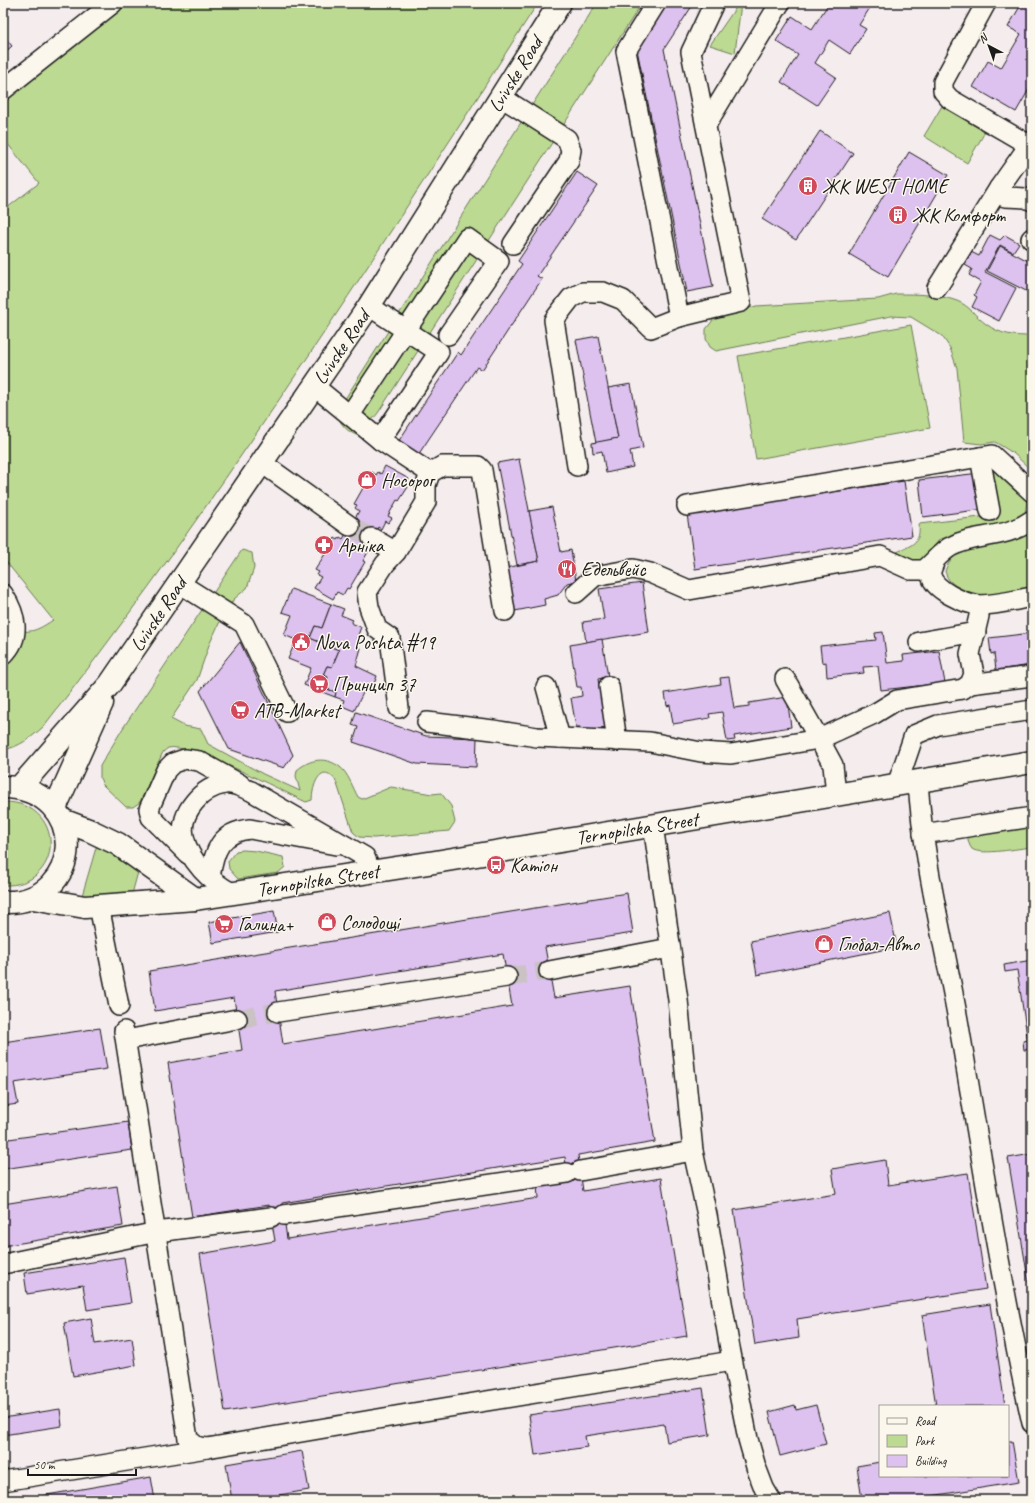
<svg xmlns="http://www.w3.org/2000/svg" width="1035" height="1503" font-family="Caveat,sans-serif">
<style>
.green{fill:#bcda92;stroke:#6c7b57}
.building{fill:#ddc1ef;stroke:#1c1c1c;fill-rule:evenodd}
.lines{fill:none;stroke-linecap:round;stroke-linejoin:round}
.minor-tunnel{stroke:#cac2c3;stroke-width:19;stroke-dasharray:19 10;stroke-linecap:butt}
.minor-casing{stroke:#1c1c1c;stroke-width:22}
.major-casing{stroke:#1c1c1c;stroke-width:25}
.minor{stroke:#fbf7ec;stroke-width:19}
.major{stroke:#fbf7ec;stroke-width:22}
.labels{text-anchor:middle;stroke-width:3;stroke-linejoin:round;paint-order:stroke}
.street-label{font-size:20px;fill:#1c1c1c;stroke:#fbf7ec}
.poi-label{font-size:20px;fill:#1c1c1c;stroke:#fbf7ec;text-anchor:start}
</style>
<rect width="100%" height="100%" fill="#f5eced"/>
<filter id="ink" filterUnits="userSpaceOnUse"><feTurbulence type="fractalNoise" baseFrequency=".025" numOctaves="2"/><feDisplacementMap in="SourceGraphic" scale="8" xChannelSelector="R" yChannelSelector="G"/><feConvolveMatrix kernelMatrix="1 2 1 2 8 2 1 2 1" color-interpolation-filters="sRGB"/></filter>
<g filter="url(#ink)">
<g class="green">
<path d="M125 3H538C506 51 477 100 445 148 317 345 188 542 43 727 31 738 19 747 3 750V623C25 635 32 634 53 620L3 558V211L39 183 3 138V102Z"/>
<path d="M597 3H642L378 413 359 436C347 432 341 425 336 413Z"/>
<path d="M739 3H741L735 53 710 45Z"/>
<path d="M942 106 985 132 967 163 924 136Z"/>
<path d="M896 294C916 294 938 294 957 301 970 306 975 316 986 324 1001 335 1014 336 1032 336V471L1013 453 995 442 981 444 964 442 957 368 950 348 942 336 911 317 891 316 716 351 710 347 706 339V329L714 319 756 306 878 299Z"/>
<path d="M911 325 930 428 756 459 738 356Z"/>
<path d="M993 468 1022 492 1027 502 1025 513 1002 526 940 539C933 547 930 555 922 562L907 560 897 552C912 545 921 543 919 524L989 516 986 473Z"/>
<path d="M1032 533V593C1011 597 967 599 951 582 948 580 946 575 945 571 957 536 1003 544 1032 533Z"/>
<path d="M242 550 252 553 254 568 247 588 234 599 222 617 209 645 197 680 171 719 184 726 201 729 208 744 263 774 300 791 296 776 297 770C310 759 325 756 340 767 348 773 353 788 358 797L362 799 391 787 432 794 441 793 451 806 455 822 449 831 374 838 359 837 353 832 336 781C321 760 312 786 312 800L306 802C282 791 189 742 168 748 166 749 165 751 163 752L140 802 133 807H126L103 785 100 778V766L123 728Z"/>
<path d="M3 802C67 801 65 888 3 885Z"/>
<path d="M1032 825V847C1020 848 981 856 972 849 969 846 968 839 967 835Z"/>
<path d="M98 841 138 872 132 894 81 899Z"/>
<path d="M243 850 256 851 283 857 285 867 278 873 238 879 229 869 228 861 236 851Z"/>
</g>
<g class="building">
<path d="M664 3H694L664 49 713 287 687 292 636 45Z"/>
<path d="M829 3H873L859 25 866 29 850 54 829 40 815 63 836 77 817 105 781 82 798 55 776 41 792 16 812 29Z"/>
<path d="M1022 3 1032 4V84L1016 112 973 87 988 61 1001 68 1021 34 1008 27Z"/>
<path d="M3 35 12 46 3 54Z"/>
<path d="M820 131 853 153 796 240 762 219Z"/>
<path d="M909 152 948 175 888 277 849 254Z"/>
<path d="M577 172 598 186 537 276 542 279 482 370 477 367 418 455 398 442 458 352 461 355 522 264 518 261Z"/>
<path d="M990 235 1000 240 1005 235 1019 243 1013 252 1000 245 985 272 1016 288 999 321 972 307 977 297 974 295 981 282 969 275 972 269 965 265 971 252 979 256Z"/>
<path d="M1000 246 1032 263V294L987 271Z"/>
<path d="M598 336 618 438 596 443 576 340Z"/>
<path d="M631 384 643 448 630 451 633 467 606 473 602 451 593 453 592 443 618 438 608 388Z"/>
<path d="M519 459 539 561 517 565 497 463Z"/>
<path d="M385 466 409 479 405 485 408 487 399 501 397 500 388 516 392 518 388 523 385 521 381 529 378 527 366 550 368 552 363 561 365 562 349 589 347 588 343 595 337 592 333 599 314 588 321 577 317 575 319 572 315 570 335 538 338 540 340 537 343 539 359 511 355 508 357 505 354 504 372 472 376 475 378 472 381 474Z"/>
<path d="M980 473 985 509 923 517 919 480Z"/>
<path d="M904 481 912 536 695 569 687 514Z"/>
<path d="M552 507 561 552 571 550 576 581 567 583 558 595 544 599 545 605 510 612 501 569 539 561 529 511Z"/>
<path d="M642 583 649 632 586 642 583 622 604 619 599 589Z"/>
<path d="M291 589 331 604 322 628 315 626 310 638 339 650 332 667 327 666 323 675 328 677 324 688 336 692 335 697 304 685 311 668 288 659 296 640 284 635 292 615 282 612Z"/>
<path d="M331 604 344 609 341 615 353 620 351 623 361 627 357 638 360 639 357 646 361 648 356 666 377 676 372 689 366 687 354 711 342 706 344 700 335 697 336 692 324 688 328 677 323 675 327 666 332 667 339 650 310 638 315 626 322 628Z"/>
<path d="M883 632 887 663 904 661 903 655 939 651 945 683 881 690 878 666 863 667 864 673 827 677 826 662 822 663 820 646 876 640 875 633Z"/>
<path d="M1032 633V665L996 670 994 653 991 654 989 638Z"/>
<path d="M602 639 608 677 598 679 606 728 581 732 580 727H576L571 698 582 696 581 687H577L570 645Z"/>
<path d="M240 642 293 755 284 768 229 749 200 691Z"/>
<path d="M729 677 734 708 749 706V703L787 697 791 727 734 736 735 740 727 741 722 712 709 714 710 718 673 724 670 705 667 706 665 693 721 684 720 678Z"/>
<path d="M356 712 426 736 477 738 476 767 417 764 353 742 358 727 352 725Z"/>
<path d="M627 893 633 933 545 947 554 998 630 986 655 1142 578 1155 583 1191 661 1178 687 1336 225 1412 200 1254 275 1241 269 1205 192 1217 168 1063 242 1050 234 998 155 1011 149 971ZM503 954 512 1006 283 1044 275 991ZM565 1157 568 1180 537 1185 538 1198 287 1239 282 1203Z"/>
<path d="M274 911 278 932 213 943 209 922Z"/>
<path d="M890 913 897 947 757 975 751 941Z"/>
<path d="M1032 960V1041L1028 1042 1017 970 1005 972 1004 965Z"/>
<path d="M100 1028 107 1069 14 1083 18 1104 4 1106 9 1139 128 1122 132 1150 3 1169V1042Z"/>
<path d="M1028 1040 1032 1041V1049L1024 1050 1023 1041Z"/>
<path d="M1032 1154V1303L1008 1158Z"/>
<path d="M885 1160 888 1185 968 1173 986 1289 797 1319 799 1338 755 1345 734 1210 836 1194 832 1169Z"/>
<path d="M117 1186 123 1226 3 1246V1204Z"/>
<path d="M124 1257 131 1303 87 1310 83 1285 27 1294 24 1273Z"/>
<path d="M990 1304 1005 1406H936L922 1315Z"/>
<path d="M91 1318 95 1344 132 1338 136 1365 73 1376 64 1323Z"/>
<path d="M703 1388 710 1435 667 1442 664 1424 585 1436 587 1447 535 1455 529 1415Z"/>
<path d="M795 1405 796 1410 816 1405 826 1444 780 1456 769 1412Z"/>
<path d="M60 1409 62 1426 3 1435V1418Z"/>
<path d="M1008 1441H1012L1019 1482 906 1500H862L857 1466 880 1462V1476H1008Z"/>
<path d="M302 1451 309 1490 249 1500H232L226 1464Z"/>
<path d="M151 1477 155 1500H18Z"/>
</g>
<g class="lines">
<g class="minor-tunnel">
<path d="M350 526 372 538"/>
<path d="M507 977 549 971"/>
<path d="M237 1019 278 1012"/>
</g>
<g class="minor-casing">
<g id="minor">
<path d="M656 3 626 51 679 317 741 302 691 52 714 3"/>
<path d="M986 3 943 82V91L950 99 1029 145"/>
<path d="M3 90 113 3"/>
<path d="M501 97 567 139 571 150 569 161 513 244"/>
<path d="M706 125 780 3"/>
<path d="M999 188 1000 193 1005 197 1026 198 1032 201"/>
<path d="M1031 239 1032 238"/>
<path d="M937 288 999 188 1032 141"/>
<path d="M369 306 439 352 380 440"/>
<path d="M314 386 380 440 430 473 426 485V502L396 552 385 564 367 592 369 607 377 629 390 638 399 708"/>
<path d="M350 415 467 238 499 261 448 335"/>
<path d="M980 457 990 511"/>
<path d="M262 463 350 526"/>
<path d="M577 466 554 320 571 298 583 292H603L623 300 651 328 679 317"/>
<path d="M430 473 442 466H478L482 470 505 611"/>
<path d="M687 506 992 455 1032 492"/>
<path d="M372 538 396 552"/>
<path d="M934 563C933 566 930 571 931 575 933 590 965 604 979 605 997 605 1015 600 1032 597"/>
<path d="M179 583 244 624 287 712"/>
<path d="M576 593 595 576 633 569 650 573 689 590 880 556 911 570H924C933 563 940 553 950 547 975 533 1004 540 1032 520"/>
<path d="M3 594C16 614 22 637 3 655"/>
<path d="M919 642 976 632"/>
<path d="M785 679 819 739 874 714 897 700 963 689 970 684 974 674 970 654 979 616V605"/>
<path d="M970 684 1032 676"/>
<path d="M609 686 617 741"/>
<path d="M427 722 493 730 537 737 560 738 546 687"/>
<path d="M560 738 650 742 701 752 731 754 819 739 833 765 836 795"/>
<path d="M918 781C923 862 944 941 958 1020 981 1155 1002 1290 1032 1423"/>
<path d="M897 785 914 735 938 725 1032 710"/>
<path d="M653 825 678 1000 693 1151 707 1215 729 1343 748 1439 756 1467 764 1488 771 1500"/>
<path d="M923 834 1032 817"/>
<path d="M188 854 151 817 149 809 166 770 173 763 185 759 199 761 240 784"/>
<path d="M210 877C214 851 220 832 250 829L336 845"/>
<path d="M232 893C211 882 188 860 184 836 179 813 202 787 225 784 234 783 243 788 251 791L365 857 371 872"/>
<path d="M99 906 119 1006"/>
<path d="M549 971 670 948"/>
<path d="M278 1012 507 977"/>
<path d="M124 1031 188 1439 196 1446 207 1448 419 1412 732 1361"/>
<path d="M126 1040 237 1019"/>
<path d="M580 1171 693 1151"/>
<path d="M284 1215 567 1173"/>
<path d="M3 1264 157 1232 271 1217"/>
<path d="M3 1481 207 1448"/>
</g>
</g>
<g class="major-casing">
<g id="major">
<path d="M3 787C91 788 85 906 3 902"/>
<path d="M19 788 110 684 369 306 560 3"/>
<path d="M55 808 102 703"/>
<path d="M62 820 91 831 118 844 195 899"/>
<path d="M33 898 85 907 195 899 435 862 1032 762"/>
</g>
</g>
<use href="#minor" class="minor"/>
<use href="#major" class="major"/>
</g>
</g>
<defs>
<g id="building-disc" transform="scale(1)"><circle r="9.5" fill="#d1495b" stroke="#fbf7ec"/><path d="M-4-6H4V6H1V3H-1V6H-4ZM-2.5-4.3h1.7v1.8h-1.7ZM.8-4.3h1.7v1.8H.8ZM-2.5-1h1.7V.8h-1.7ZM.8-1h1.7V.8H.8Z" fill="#fff"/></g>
<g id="shop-disc" transform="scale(1)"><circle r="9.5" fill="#d1495b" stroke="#fbf7ec"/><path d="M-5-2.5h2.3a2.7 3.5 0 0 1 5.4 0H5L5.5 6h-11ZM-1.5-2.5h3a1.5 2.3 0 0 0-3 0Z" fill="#fff"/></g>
<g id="pharmacy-disc" transform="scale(1)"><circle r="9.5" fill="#d1495b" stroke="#fbf7ec"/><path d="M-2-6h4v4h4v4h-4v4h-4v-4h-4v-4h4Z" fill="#fff"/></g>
<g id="restaurant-disc" transform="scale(1)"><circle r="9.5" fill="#d1495b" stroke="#fbf7ec"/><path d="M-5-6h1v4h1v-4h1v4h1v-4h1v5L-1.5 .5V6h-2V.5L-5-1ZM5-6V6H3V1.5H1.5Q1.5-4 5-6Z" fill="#fff"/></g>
<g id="civic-disc" transform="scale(1)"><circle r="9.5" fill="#d1495b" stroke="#fbf7ec"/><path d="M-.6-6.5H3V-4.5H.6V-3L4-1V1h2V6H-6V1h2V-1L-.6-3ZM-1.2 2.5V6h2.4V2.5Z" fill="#fff"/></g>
<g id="supermarket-disc" transform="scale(1)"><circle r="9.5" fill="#d1495b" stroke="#fbf7ec"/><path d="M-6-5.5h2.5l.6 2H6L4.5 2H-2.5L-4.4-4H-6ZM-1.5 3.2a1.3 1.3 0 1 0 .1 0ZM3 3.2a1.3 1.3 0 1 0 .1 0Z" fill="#fff"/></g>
<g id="bus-disc" transform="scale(1)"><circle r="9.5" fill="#d1495b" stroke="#fbf7ec"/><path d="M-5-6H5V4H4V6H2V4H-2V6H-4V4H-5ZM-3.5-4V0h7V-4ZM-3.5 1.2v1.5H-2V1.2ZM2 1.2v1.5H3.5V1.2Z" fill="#fff"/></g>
</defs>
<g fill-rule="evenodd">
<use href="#building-disc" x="808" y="186"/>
<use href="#building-disc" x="898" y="215"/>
<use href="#shop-disc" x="367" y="480"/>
<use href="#pharmacy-disc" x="324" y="545"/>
<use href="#restaurant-disc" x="567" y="569"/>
<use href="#civic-disc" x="301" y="642"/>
<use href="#supermarket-disc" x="319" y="684"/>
<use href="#supermarket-disc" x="240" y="710"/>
<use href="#bus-disc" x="496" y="865"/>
<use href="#shop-disc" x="327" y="922"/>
<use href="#supermarket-disc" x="224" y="924"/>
<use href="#shop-disc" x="824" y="944"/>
</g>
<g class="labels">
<g class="street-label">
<text transform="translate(515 74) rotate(-58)" y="7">Lvivske Road</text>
<text transform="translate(341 347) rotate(-56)" y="7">Lvivske Road</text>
<text transform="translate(158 614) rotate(-56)" y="7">Lvivske Road</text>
<text transform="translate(637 828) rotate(-9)" y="7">Ternopilska Street</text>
<text transform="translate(318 880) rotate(-9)" y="7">Ternopilska Street</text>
</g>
<g class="poi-label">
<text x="822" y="193">ЖК WEST HOME</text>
<text x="912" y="222">ЖК Комфорт</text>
<text x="381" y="487">Носорог</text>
<text x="338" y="552">Арніка</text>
<text x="581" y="576">Едельвейс</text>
<text x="315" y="649">Nova Poshta #19</text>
<text x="333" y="691">Принцип 37</text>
<text x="254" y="717">ATB-Market</text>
<text x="510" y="872">Катіон</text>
<text x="341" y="929">Солодощі</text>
<text x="238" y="931">Галина+</text>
<text x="838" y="951">Глобал-Авто</text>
</g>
</g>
<rect width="1035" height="1503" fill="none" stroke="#fbf7ec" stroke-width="16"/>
<rect x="8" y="8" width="1019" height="1487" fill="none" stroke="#1c1c1c" stroke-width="1.5" filter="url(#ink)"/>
<rect x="879" y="1405" width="130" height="72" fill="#fbf7ec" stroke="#a29f99"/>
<rect x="887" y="1418" width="20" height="6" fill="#fbf7ec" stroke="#a29f99"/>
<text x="915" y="1425" font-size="12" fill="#1c1c1c">Road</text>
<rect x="887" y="1435" width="20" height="12" fill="#bcda92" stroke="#a29f99"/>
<text x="915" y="1445" font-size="12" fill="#1c1c1c">Park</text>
<rect x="887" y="1455" width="20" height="12" fill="#ddc1ef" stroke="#a29f99"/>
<text x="915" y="1465" font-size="12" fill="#1c1c1c">Building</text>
<g transform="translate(989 46) rotate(319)" stroke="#fbf7ec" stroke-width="3" paint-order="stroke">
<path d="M0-3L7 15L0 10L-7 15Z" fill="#1c1c1c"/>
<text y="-6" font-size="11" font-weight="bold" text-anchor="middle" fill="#1c1c1c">N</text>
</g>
<path d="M28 1469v6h108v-6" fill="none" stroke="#1c1c1c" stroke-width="2"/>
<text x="34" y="1469" font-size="12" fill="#1c1c1c" stroke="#fbf7ec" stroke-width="3" paint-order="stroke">50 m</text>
</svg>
